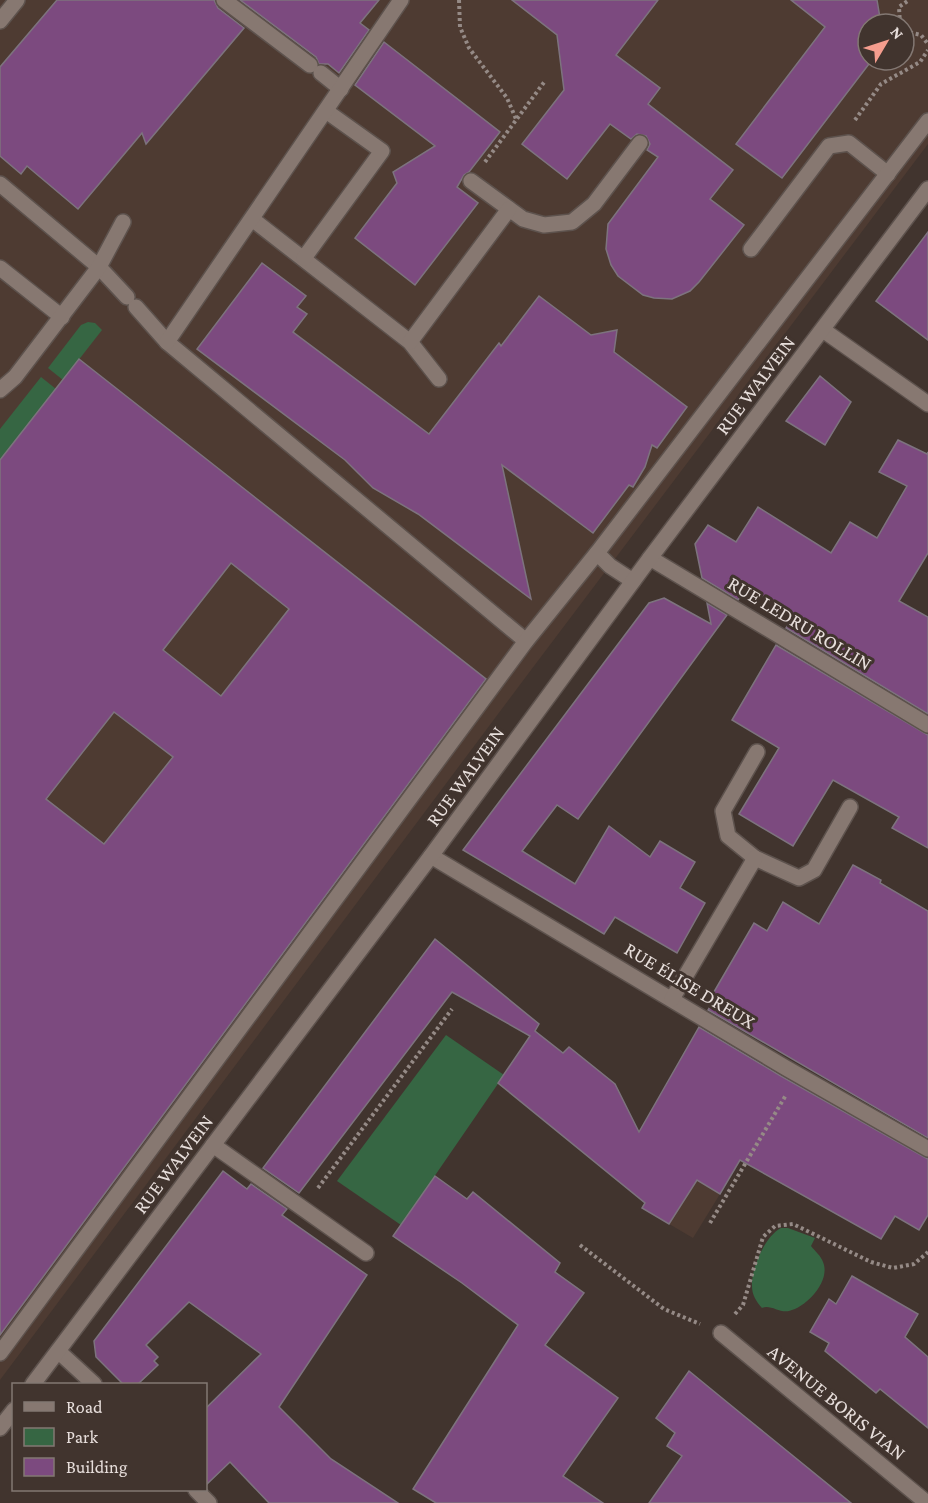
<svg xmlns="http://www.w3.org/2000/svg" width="928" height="1503" font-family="'Crimson Pro',serif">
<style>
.built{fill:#4e3b32;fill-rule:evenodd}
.green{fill:#366643}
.building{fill:#7c4a7f;stroke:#7d737e;stroke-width:1.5;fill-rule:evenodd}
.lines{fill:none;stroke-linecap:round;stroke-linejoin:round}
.minor-casing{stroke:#5d524d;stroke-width:18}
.path{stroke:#958a86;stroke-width:4;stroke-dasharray:3 3;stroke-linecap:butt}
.minor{stroke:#877871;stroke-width:15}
.labels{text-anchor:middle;stroke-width:6;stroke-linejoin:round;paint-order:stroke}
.street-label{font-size:20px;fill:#e7dedb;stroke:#41342e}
</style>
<rect width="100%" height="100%" fill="#41342e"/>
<g class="built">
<path d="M0 0H928V144L531 670 0 1380ZM868 24H904V60H868Z"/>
<path d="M669 1164 720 1194 693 1238 642 1208Z"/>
</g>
<g class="green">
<path d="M88 322 95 323 102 330 63 380 48 368 81 325Z"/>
<path d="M41 377 56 389 0 460V429Z"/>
<path d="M446 1035 504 1075 401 1225 337 1181Z"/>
<path d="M781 1228H788L815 1238 811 1246C815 1251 821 1256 823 1262 831 1281 807 1307 789 1311 779 1313 770 1304 762 1308 756 1301 752 1295 752 1286 751 1269 765 1236 781 1228Z"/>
</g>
<g class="building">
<path d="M57 0H214L218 8 244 28 146 144 142 133 78 209 27 166 21 174 0 156V67Z"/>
<path d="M240 0H379L360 23 369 30 339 73 328 64H319L316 57Z"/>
<path d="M512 0H658L616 55 660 88 648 104 733 170 710 199 744 225 699 282 690 291 672 299 654 298 643 295 618 276 611 265 606 249 608 224 658 157 647 150 650 144 646 136 637 134 631 139 610 124 567 179 522 144 564 90 557 35Z"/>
<path d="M791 0H877L881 24H868V60H872L782 178 736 144 825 27Z"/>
<path d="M384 42 500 132 469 172 464 175 457 187 478 203 415 285 355 238 397 183 393 172 435 146 355 85Z"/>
<path d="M928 232V340L876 301Z"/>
<path d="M262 263 306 296 297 307 307 314 293 332 429 434 499 343 501 346 539 296 591 335 617 330 614 352 687 407 657 448 652 445 645 467 633 487 629 485 593 533 502 465 531 599 418 514 373 488 345 460 197 349Z"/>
<path d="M79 359 486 679 0 1335V460ZM231 563 289 609 221 696 163 650ZM114 712 173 757 104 844 46 799Z"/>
<path d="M820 376 851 402 825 445 786 421Z"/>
<path d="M898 440 927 454 928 452V553L899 601 928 617V714L786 628 794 615 747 587 738 600 702 578 695 544 708 525 736 542 758 507 831 553 850 522 877 538 907 486 879 472Z"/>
<path d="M664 598 711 624 707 603 727 615 578 819 557 805 522 851 575 884 609 826 650 857 660 841 695 862 680 888 705 903 677 953 615 917 604 934 463 850 649 603Z"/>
<path d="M776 645 928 735V848L892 828 899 817 833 780 793 846 739 814 779 748 732 720Z"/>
<path d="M853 865 881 880 880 883 928 911V1138L708 1010 715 999 711 997 754 923 767 931 783 902 819 924Z"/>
<path d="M435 939 539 1024 535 1031 563 1053 569 1047 615 1084 639 1132 699 1027 781 1076 928 1159V1215L919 1230 895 1216 881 1239 740 1160 720 1194 697 1180 669 1224 642 1208 645 1203 498 1083 530 1036 452 992 299 1193 263 1168Z"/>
<path d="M223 1171 247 1189 251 1184 287 1209 282 1215 367 1275 279 1407 331 1459 398 1503H269L230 1462 206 1485V1408L261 1354 189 1302 146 1345 158 1357 154 1361 158 1365 138 1384H123L96 1357 94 1341Z"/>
<path d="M435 1176 467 1199 473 1192 560 1263 555 1272 584 1293 545 1345 618 1398 563 1476 603 1503H436L413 1489 518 1325 462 1283 393 1236Z"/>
<path d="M852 1276 918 1314 905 1337 928 1357V1428L880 1389 876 1393 825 1351 829 1343 810 1332 829 1299 836 1304Z"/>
<path d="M689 1371 744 1416 851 1503H649L682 1456 667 1446 675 1433 656 1418Z"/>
</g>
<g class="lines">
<g class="minor-casing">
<g id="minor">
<path d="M224 0 310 65"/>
<path d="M0 21 17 0"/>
<path d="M321 73 341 89"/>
<path d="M471 181 523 219 544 225 572 222 594 204 640 143"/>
<path d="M0 184 99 267 127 297"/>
<path d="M252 219 410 342 439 379"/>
<path d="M751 249 829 146 849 143 888 174"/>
<path d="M304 258 382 151 326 111"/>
<path d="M0 268 62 317"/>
<path d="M136 307 167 342 526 641"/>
<path d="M823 330 928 404"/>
<path d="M167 342 401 0"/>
<path d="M410 342 509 209"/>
<path d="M0 390 15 377 99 267 123 222"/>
<path d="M597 553 928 121"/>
<path d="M650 558 928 725"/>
<path d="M757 752 723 811 728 836 755 858 799 878 814 870 850 807"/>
<path d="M431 856 786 1068 928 1149"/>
<path d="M672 999 755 858"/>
<path d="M213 1145 366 1253"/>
<path d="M721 1333 927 1503"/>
<path d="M58 1351 94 1384"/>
<path d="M0 1353 526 641 597 553 610 566 633 581"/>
<path d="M33 1384 431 856 650 558 928 189"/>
<path d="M0 1428 14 1410"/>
<path d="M196 1490 209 1503"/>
</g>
</g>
<g class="path">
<path d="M459 0 460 27 469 48 507 98 516 119"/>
<path d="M900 24 899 7 909 0"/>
<path d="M904 31 921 35 928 44"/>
<path d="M855 120 881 84 920 62 928 50"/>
<path d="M485 162 545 81"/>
<path d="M318 1188 452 1009"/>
<path d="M710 1223 786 1095"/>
<path d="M580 1245 664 1309 700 1324"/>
<path d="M735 1314 743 1305 763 1237 775 1226 793 1224 871 1262 893 1268 914 1264 928 1252"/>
</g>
<use href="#minor" class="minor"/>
</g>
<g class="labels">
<g class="street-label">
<text transform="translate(755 385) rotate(-53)" y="7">RUE WALVEIN</text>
<text transform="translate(800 623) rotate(31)" y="7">RUE LEDRU ROLLIN</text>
<text transform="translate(465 776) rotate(-54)" y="7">RUE WALVEIN</text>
<text transform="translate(690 985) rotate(31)" y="7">RUE ÉLISE DREUX</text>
<text transform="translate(173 1164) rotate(-53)" y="7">RUE WALVEIN</text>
<text transform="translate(837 1402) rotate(39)" y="7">AVENUE BORIS VIAN</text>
</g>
</g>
<rect x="12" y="1383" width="195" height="108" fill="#41342e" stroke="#837873" stroke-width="1.5"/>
<rect x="24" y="1402" width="30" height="9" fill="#877871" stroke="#837873" stroke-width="1.5"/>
<text x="66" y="1413" font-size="18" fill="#e7dedb">Road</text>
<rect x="24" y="1428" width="30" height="18" fill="#366643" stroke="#837873" stroke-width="1.5"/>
<text x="66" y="1443" font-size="18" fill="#e7dedb">Park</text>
<rect x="24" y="1458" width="30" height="18" fill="#7c4a7f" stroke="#837873" stroke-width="1.5"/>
<text x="66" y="1473" font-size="18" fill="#e7dedb">Building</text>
<g transform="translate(886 42) rotate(51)"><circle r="28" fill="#41342e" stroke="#837873" stroke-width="1.5"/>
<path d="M0-4.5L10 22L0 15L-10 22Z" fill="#f59d8e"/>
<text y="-9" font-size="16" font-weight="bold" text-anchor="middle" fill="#e7dedb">N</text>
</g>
</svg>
